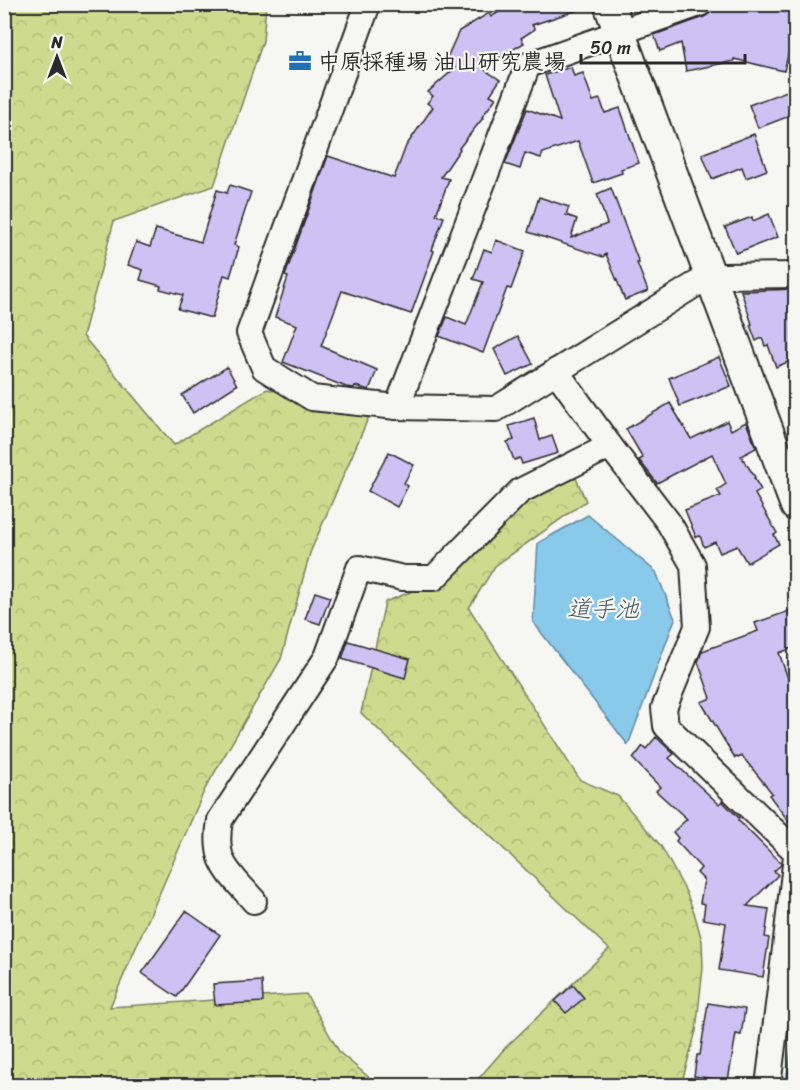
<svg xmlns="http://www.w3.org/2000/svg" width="800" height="1090" font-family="Sriracha,'Klee One',sans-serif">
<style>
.forest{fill:url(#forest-crowns);stroke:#7c825c;stroke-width:1.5}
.water{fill:#89c9ea;stroke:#638a9e;stroke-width:1.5}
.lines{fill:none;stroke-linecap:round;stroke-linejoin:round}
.stream{stroke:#638a9e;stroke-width:7}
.building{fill:#cdc2f4;stroke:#2b2b2b;stroke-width:1.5}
.minor-casing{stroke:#2b2b2b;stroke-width:28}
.tertiary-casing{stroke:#2b2b2b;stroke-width:34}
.minor{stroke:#f6f6f2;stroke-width:24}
.tertiary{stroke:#f6f6f2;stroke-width:30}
.labels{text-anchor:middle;stroke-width:4.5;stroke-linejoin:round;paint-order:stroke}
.poi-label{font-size:22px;font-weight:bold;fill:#2b2b2b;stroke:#f6f6f2;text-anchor:start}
.water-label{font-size:24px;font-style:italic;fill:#475a64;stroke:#f6f6f2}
</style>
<defs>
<pattern id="forest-crowns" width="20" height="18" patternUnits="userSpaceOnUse" patternTransform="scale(1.5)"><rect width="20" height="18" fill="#ceda8d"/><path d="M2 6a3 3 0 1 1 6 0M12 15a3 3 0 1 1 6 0" fill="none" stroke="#b1bb7a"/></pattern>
</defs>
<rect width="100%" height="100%" fill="#f6f6f2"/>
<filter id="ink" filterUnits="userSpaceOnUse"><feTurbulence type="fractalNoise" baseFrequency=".0167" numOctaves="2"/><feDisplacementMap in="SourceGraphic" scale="12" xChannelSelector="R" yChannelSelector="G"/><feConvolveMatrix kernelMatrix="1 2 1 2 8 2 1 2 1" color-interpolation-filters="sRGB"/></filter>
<g filter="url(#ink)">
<g class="forest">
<path d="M5 5H266L263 41 214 186 114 221 83 336 174 445 267 389 370 414 310 553 281 659 205 789 110 1007 306 994 340 1053 378 1085 5 1086Z"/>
<path d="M576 478 586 501 495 566 469 608 580 780 618 796 661 846 686 892 694 912 702 941 703 968 696 1031 681 1085H473L505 1048 609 949 361 713 385 602 443 579 517 506 541 490Z"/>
</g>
<path class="water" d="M588 515 656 572 675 619 628 745 533 622 538 543Z"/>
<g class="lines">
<path class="stream" d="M788 1086 796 1034"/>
</g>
<g class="building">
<path d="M512 4H583L584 8 532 25 535 29 521 38 524 43 482 68 500 80 490 95 496 98 482 117 483 118 459 148 460 149 441 177 449 179 436 215 444 217 432 250 434 251 411 314 342 291 321 346 377 370 369 390 355 386 354 388 346 387 283 362 297 325 275 317 288 277 285 276 328 156 394 178 406 146 433 107 427 103 433 96 428 92 455 68 445 62 459 31 489 13 491 17Z"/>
<path d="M725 4H791L795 16V45L790 47 784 71 734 59V61L686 71 681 43 660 51 654 35 704 17 709 14 712 10Z"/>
<path d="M571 67 574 76 583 73 593 101 600 99 605 113 620 108 639 163 621 169 622 173 593 183 578 141 543 153 541 158 525 153 520 169 505 164 527 109 560 121 545 75Z"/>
<path d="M795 88V114L758 128 749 105Z"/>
<path d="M754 134 767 170 746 178 742 167 712 179 702 154Z"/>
<path d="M230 185 251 192 234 245 239 247 230 277 224 275 212 318 178 309 183 295 160 289 161 286 140 280 143 270 128 265 136 242 150 247 156 229 201 242 217 190 227 193Z"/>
<path d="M611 188 639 263H637L648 291 625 300 606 254 603 257 528 232 539 197 569 207 566 215 577 219 571 238 607 224 597 194Z"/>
<path d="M769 214 778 237 736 253 725 227 752 217 753 221Z"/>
<path d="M496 240 525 251 511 289 507 288 483 353 439 336 447 317 466 325 483 282 473 279 484 249 492 252Z"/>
<path d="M795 289V359L776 367 768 345 765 346 762 338 756 341 750 325 752 324 741 291Z"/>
<path d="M518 336 533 364 507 376 494 349Z"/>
<path d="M719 357 731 386 680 406 669 378Z"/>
<path d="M227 367 237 385 193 413 182 395Z"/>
<path d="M670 403 691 439 727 421 731 430 746 422 756 448 741 456 755 477 754 478 761 490 755 494 777 533 774 535 779 544 747 563 737 546 720 553 715 542 704 547 700 536 696 537 685 510 721 496 717 490 726 484 712 454 657 483 639 460 643 458 626 429Z"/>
<path d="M534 418 540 440 552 436 558 453 522 464 520 458 514 460 507 442 514 440 509 426Z"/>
<path d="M389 452 414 465 404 483 408 486 397 507 368 491Z"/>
<path d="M315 592 330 597 320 624 305 619Z"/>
<path d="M795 609V647L779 653 795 698V830L769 795 772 793 742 756 738 758 737 757 735 758 701 702 711 698 698 662 702 651 758 631 755 623Z"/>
<path d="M348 641 410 659 405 678 342 659Z"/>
<path d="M656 737 674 754 669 758 719 804 722 801 739 818 738 820 781 863V865L774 871 778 875 747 906 769 909 765 937 769 938 763 977 719 970 726 923 703 919 705 904 700 903 704 880 697 873 701 868 676 841 678 838 673 832 687 819 656 791 660 787 633 759 643 746 646 749Z"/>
<path d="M186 911 220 935 177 997 142 973Z"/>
<path d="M262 981 263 1002 215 1005 213 984Z"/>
<path d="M573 985 584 998 566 1013 555 1001Z"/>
<path d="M708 1003 745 1009 741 1035 736 1034 728 1081 694 1076 697 1055H700Z"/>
</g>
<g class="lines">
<g class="minor-casing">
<g id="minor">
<path d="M368 4 249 333 264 368 312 398 397 407 496 409 696 284 724 276 796 275"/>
<path d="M556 371 610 446 669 523 693 565 697 627 664 708 666 726 796 852"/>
<path d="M397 407 528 65 699 4"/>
<path d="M796 856 782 973H796"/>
<path d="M254 901C227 870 213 863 220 820L327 657 359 568 403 578H434L520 491 610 446"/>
<path d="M768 1086 782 973"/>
</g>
</g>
<g class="tertiary-casing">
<path id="tertiary" d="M609 4 796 506"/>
</g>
<use href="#minor" class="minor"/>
<use href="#tertiary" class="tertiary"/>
</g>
</g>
<defs>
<g id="office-bare" transform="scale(1.8)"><path d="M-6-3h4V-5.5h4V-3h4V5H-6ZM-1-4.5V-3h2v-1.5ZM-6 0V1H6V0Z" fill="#1f6fb2" stroke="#f6f6f2" stroke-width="2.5" paint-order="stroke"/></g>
</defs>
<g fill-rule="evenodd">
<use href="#office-bare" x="300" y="61"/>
</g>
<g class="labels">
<g class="poi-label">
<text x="318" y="69">中原採種場 油山研究農場</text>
</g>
<g class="water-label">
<text x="603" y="617">道手池</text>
</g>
</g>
<rect width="800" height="1090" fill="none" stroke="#f6f6f2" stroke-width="24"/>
<rect x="12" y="12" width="776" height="1066" fill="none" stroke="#2b2b2b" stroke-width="2" filter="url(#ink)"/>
<g transform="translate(57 57)" stroke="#f6f6f2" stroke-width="4.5" paint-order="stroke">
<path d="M0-4.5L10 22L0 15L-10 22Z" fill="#2b2b2b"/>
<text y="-9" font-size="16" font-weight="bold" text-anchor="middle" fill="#2b2b2b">N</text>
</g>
<path d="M581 54v9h164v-9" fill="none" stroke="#2b2b2b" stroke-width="3"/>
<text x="590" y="54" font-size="18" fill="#2b2b2b" stroke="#f6f6f2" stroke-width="4.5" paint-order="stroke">50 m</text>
</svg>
